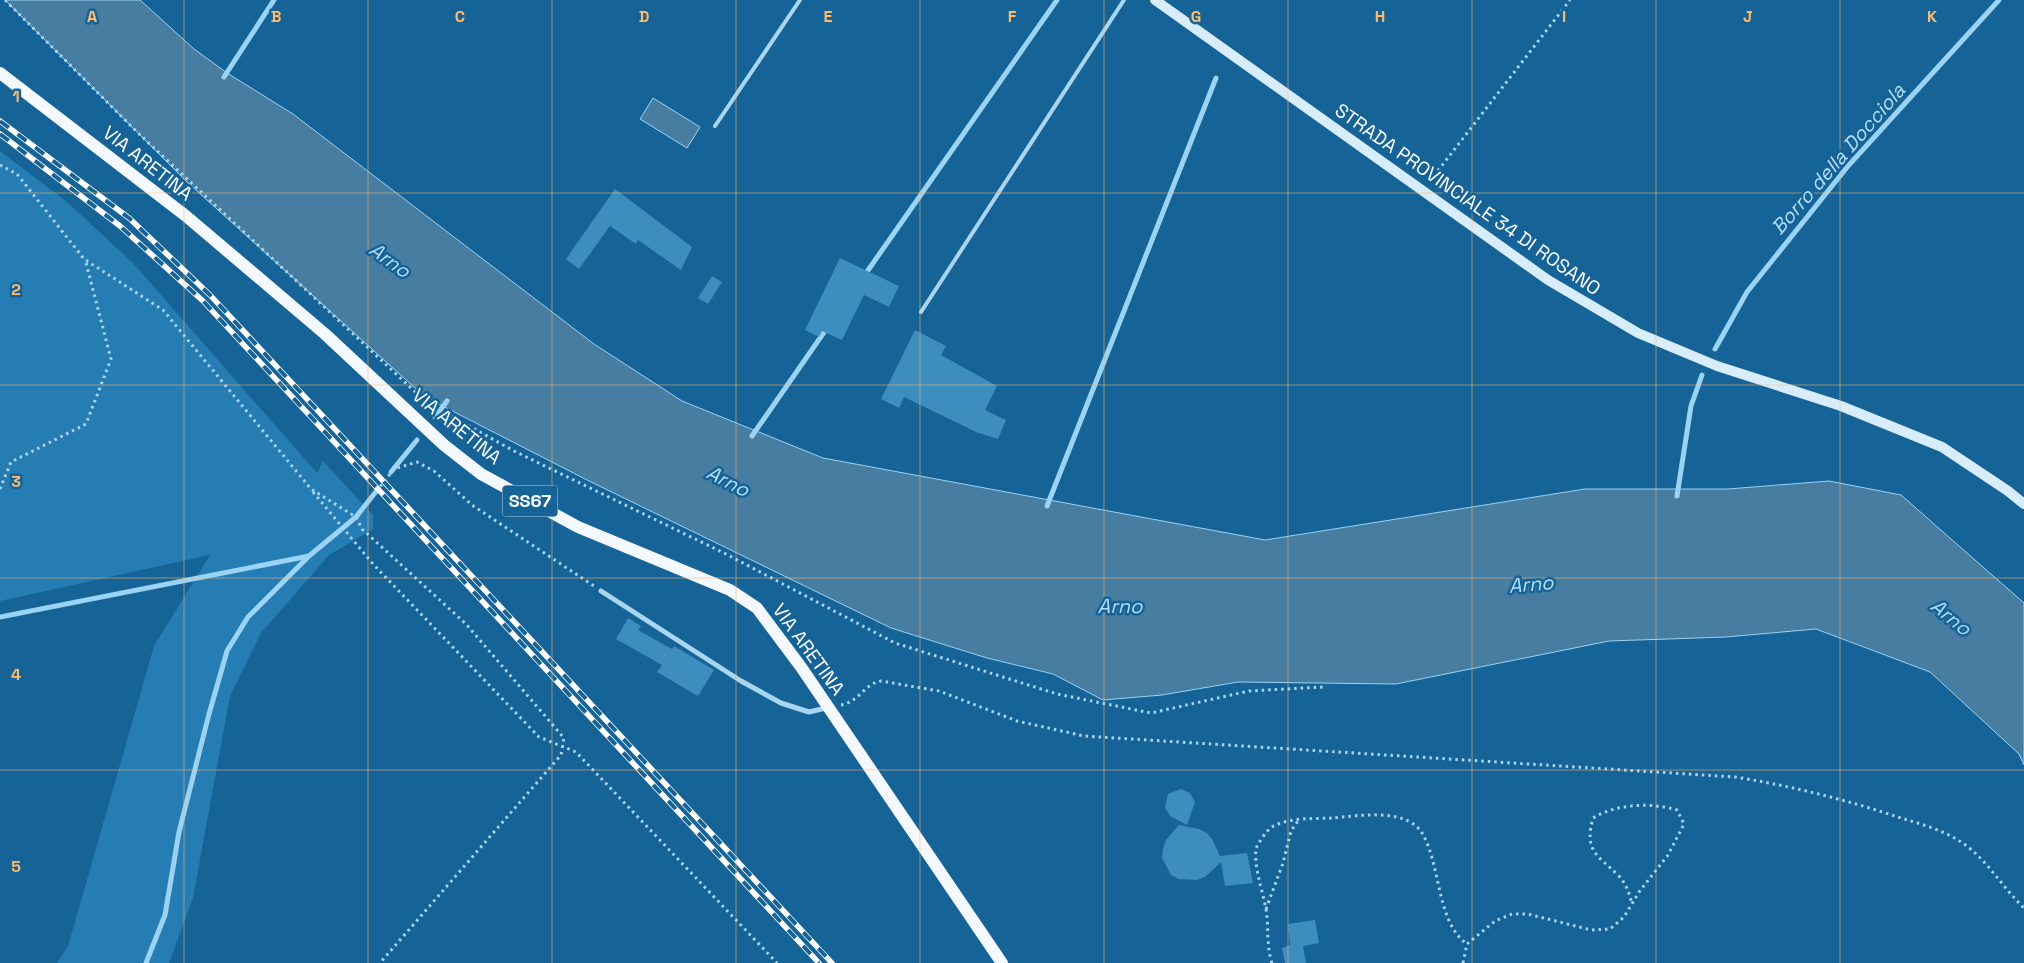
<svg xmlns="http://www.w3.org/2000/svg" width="2024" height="963" font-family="'Space Grotesk',sans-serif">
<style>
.green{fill:#257db4}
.water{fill:#467da1;stroke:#9ad3f4}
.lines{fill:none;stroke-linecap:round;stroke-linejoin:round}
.stream{stroke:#9ad3f4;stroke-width:5}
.building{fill:#3e8dbf}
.path{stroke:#a8d5f2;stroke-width:3;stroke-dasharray:2.5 4;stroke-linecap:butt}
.service{stroke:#a8d5f2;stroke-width:4}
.minor{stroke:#a8d5f2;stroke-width:5}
.secondary{stroke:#d7edfc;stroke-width:10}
.primary{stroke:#f3f9ff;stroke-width:12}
.rail-casing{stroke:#fff;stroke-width:5.5}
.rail{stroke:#166397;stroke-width:4;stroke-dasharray:11;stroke-linecap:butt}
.grid{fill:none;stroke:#ffbb69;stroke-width:1;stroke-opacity:0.55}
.labels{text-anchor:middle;stroke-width:5;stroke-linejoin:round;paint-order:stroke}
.shield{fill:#166397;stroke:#b9d0e0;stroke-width:1}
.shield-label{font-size:18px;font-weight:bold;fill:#fff}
.street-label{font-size:19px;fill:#fff;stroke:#166397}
.water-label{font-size:20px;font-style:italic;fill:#b4dff8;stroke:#166397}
.grid-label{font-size:16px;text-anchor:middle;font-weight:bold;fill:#ffbb69;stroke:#166397;stroke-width:5;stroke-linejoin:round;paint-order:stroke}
</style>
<rect width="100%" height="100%" fill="#166397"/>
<path class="green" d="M0 151 67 202 133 263 317 473 323 461 373 515V529L329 555 261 633 230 696 193 898 169 963H57L68 946 154 646 210 555 0 601Z"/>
<g class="water">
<path d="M5 0H140L194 49 227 73 293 114 594 344 682 401 823 458 1265 540 1585 489H1728L1829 481 1901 495 2024 603V765L2019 754 1930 672 1816 629 1726 637 1609 641 1396 684 1238 682 1162 695 1103 700 1053 674 987 658 891 628 589 481 425 397 187 182Z"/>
<path d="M653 98 700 127 687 148 640 119Z"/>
</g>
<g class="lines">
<g class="stream">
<path d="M224 77 274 0"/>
<path d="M864 276 1057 0"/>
<path d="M1715 349 1747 292 1848 166 1999 0"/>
<path d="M435 417 447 401"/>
<path d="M752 436 827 328"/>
<path d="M391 472 417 440"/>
<path d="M1677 496 1691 406 1702 375"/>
<path d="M1047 506 1216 78"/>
<path d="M0 617 309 556"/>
<path d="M146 963 165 915 179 832 209 714 227 651 248 617 309 556 356 517 378 489"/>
</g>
</g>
<g class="building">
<path d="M615 189 692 247 681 270 638 240 636 244 610 226 579 269 566 259Z"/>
<path d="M840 258 899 286 889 307 864 295 842 340 822 331 819 337 805 330Z"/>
<path d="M712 276 722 282 708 304 698 298Z"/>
<path d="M915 330 946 346 941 355 997 386 985 410 1006 420 998 439 976 432 904 397 899 408 881 399Z"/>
<path d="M628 618 641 626 638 630 672 649 674 646 714 670 698 696 657 672 662 665 616 639Z"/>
<path d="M1181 789 1190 793 1195 802 1187 825 1170 816 1165 808 1168 794Z"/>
<path d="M1179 825 1199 829 1207 833 1212 839 1220 856 1247 853 1253 883 1225 886 1221 862 1205 877 1197 880 1179 879 1171 875 1162 858 1163 849 1166 840Z"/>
<path d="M1315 920 1319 943 1303 946 1306 963H1285L1282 948 1290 945 1288 924Z"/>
</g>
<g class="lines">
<g class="path">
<path d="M5 0 138 133 426 402 514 451 726 554 895 643 1057 694 1151 713 1249 691 1323 687"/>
<path d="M0 165 17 174 84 259 163 310 311 489 356 517 362 529 466 624 564 738 561 755 380 963"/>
<path d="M1430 181 1570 0"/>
<path d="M0 489 11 462 86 424 111 359 85 259"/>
<path d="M313 492 373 564 539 737 576 752 777 963"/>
<path d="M356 517 394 469 417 462 434 471 472 505 594 586"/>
<path d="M841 705C859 702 864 684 881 681L939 691 1017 721 1084 736 1735 777C1792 786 1847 800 1901 818 1921 824 1943 830 1961 842 1986 858 2002 887 2024 908"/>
<path d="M1266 909 1283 863 1291 831 1298 821"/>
<path d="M1272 963C1266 945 1269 927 1266 909 1262 888 1254 869 1256 848 1260 841 1265 832 1272 827 1289 817 1313 819 1332 818 1357 816 1406 807 1422 833 1441 864 1436 922 1467 944"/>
<path d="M1463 963 1467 944 1495 921 1512 914H1528L1591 930 1610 929 1624 917 1639 892 1668 855 1684 824 1677 810C1651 802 1616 804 1593 818 1584 851 1597 855 1618 875 1626 883 1629 893 1632 904"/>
</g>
<g class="service">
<path d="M715 126 800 0"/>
<path d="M921 312 1124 0"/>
</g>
<path class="minor" d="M601 591 741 681 781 703 809 712 826 708"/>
<path class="secondary" d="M1155 0 1548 280 1638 333 1717 366 1841 406 1942 447 2008 491 2024 504"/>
<path class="primary" d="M0 73 186 216 325 334 444 445 481 474 578 527 730 590 757 608 801 667 1002 963"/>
<g class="rail-casing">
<g id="rail">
<path d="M0 121 129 218 210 295 832 963"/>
<path d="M0 134 120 226 203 301 819 963"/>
</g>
</g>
<use href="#rail" class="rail"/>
</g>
<path class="grid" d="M184 0V963M368 0V963M552 0V963M736 0V963M920 0V963M1104 0V963M1288 0V963M1472 0V963M1656 0V963M1840 0V963M0 193H2024M0 385H2024M0 578H2024M0 770H2024"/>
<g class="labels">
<rect class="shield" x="502.5" y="485.5" width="55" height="31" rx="4"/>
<g class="shield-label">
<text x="530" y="507">SS67</text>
</g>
<g class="street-label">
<text transform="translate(148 163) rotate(38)" y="7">VIA ARETINA</text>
<text transform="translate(1468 199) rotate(35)" y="7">STRADA PROVINCIALE 34 DI ROSANO</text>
<text transform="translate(457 426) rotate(39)" y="7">VIA ARETINA</text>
<text transform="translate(809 649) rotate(54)" y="7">VIA ARETINA</text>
</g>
<g class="water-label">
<text transform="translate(1838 159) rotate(-49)" y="7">Borro della Docciola</text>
<text transform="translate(390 260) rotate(36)" y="7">Arno</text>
<text transform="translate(728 481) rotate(27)" y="7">Arno</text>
<text transform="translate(1531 584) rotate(-5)" y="7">Arno</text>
<text x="1120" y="613">Arno</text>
<text transform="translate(1951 617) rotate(39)" y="7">Arno</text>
</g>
</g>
<g class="grid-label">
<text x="92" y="22">A</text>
<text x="276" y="22">B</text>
<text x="460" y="22">C</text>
<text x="644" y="22">D</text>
<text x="828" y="22">E</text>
<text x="1012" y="22">F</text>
<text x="1196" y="22">G</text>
<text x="1380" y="22">H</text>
<text x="1564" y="22">I</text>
<text x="1748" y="22">J</text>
<text x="1932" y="22">K</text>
<text x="16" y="102">1</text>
<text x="16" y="295">2</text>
<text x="16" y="487">3</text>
<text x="16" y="680">4</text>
<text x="16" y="872">5</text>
</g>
</svg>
